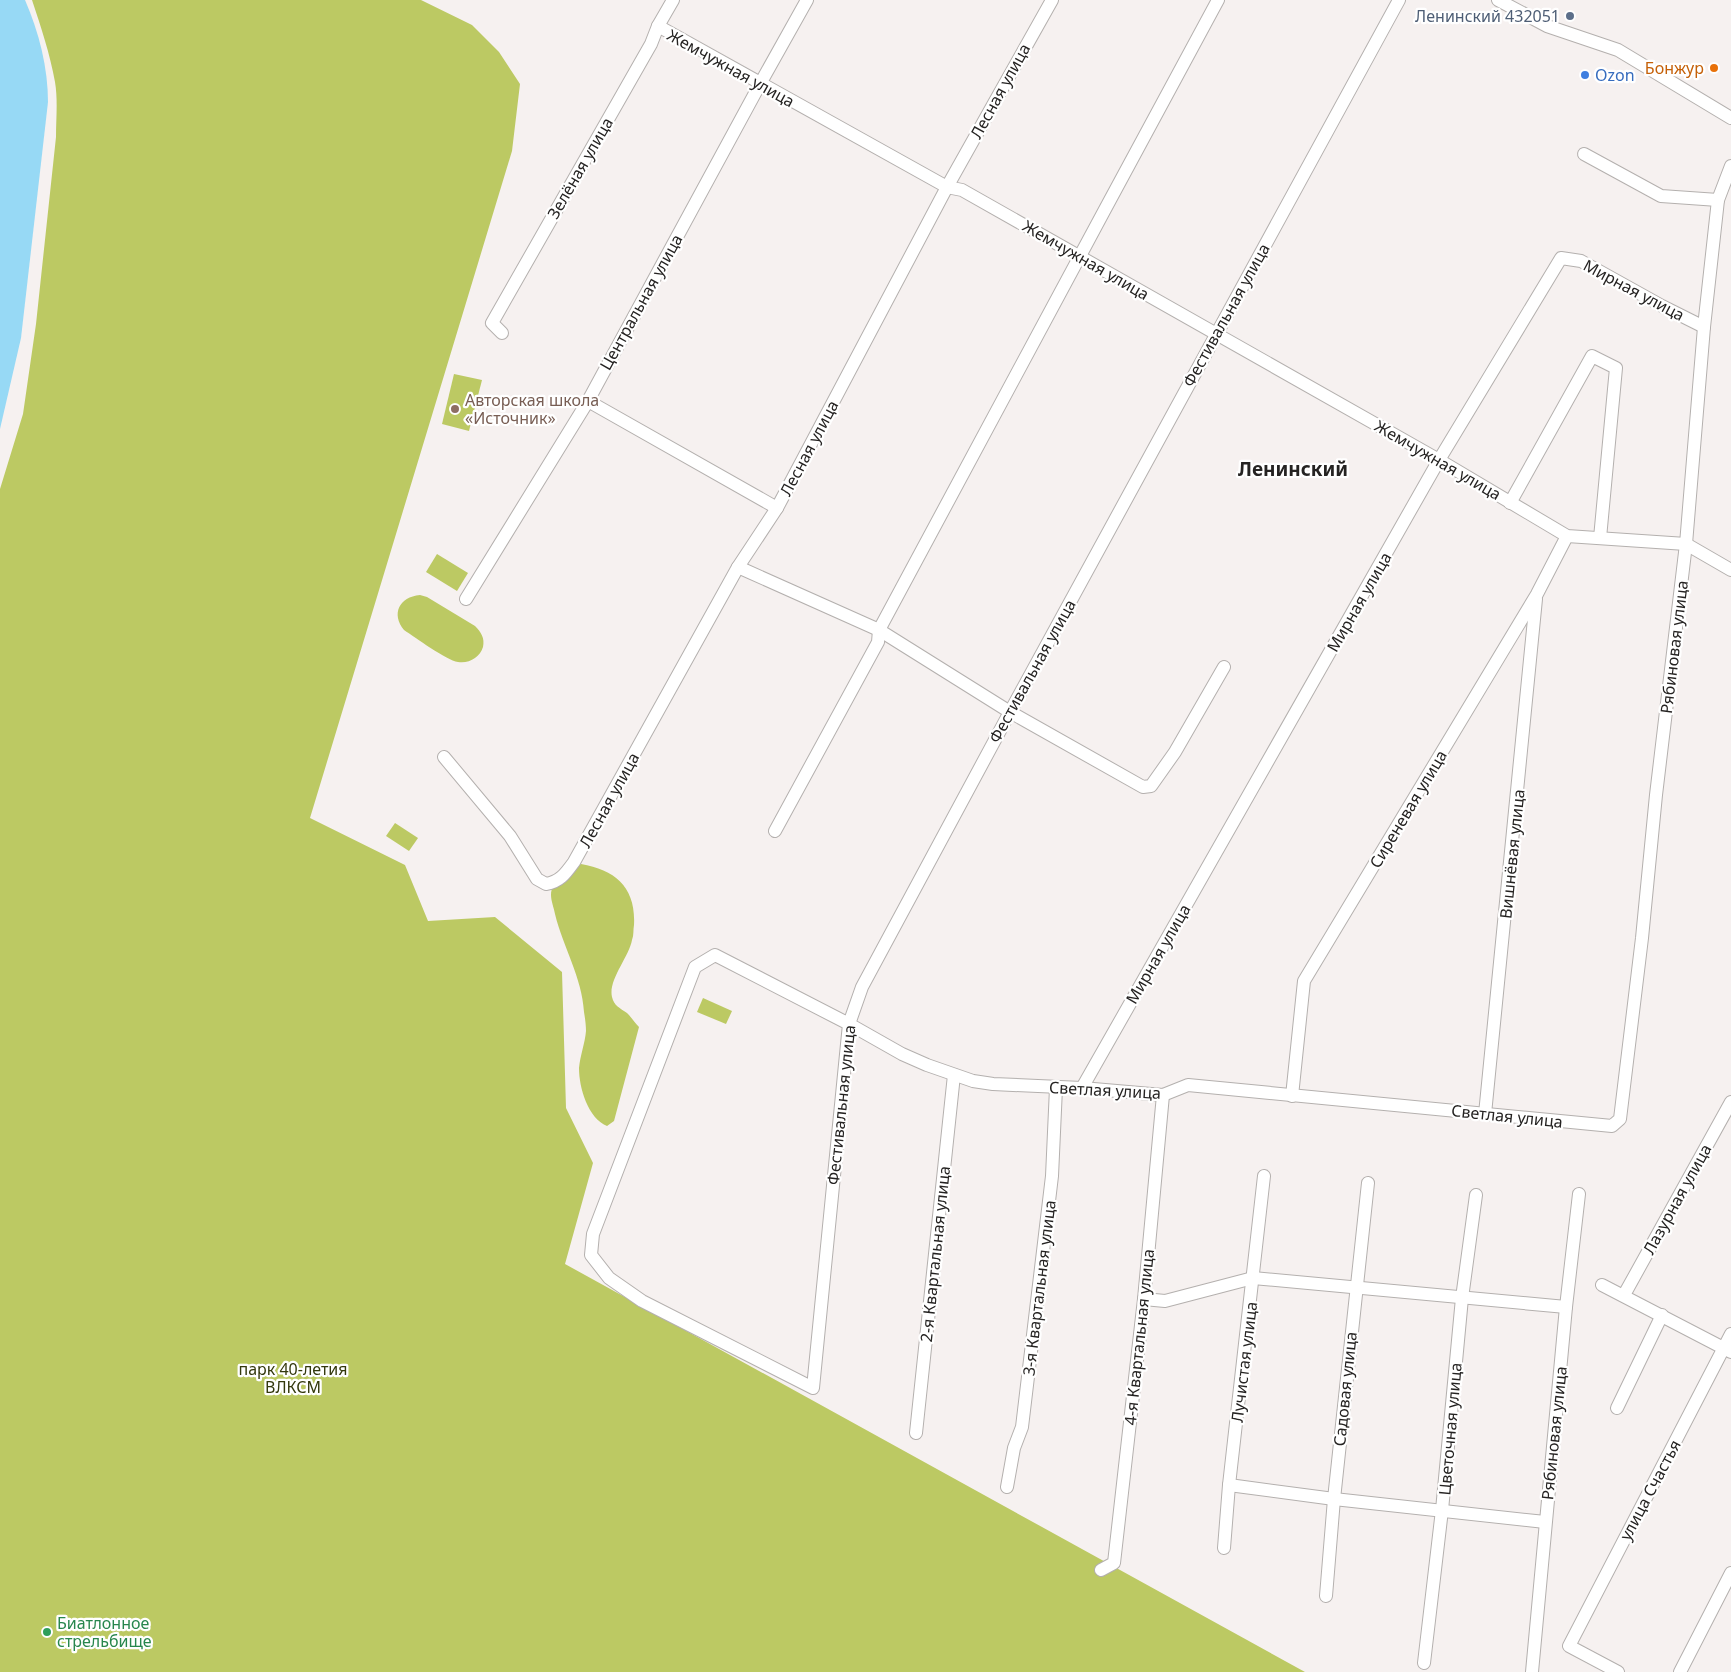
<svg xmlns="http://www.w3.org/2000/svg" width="1731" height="1672" font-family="'Noto Sans',sans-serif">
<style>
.green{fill:#bcc963}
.water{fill:#97d9f5}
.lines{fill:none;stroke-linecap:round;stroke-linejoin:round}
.minor-casing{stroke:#b4b0ae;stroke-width:14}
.minor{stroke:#fff;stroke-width:12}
.service-dot{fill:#5c6f8a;stroke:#fff;stroke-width:2}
.food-dot{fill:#e8710a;stroke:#fff;stroke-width:2}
.shop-dot{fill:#3f7fe0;stroke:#fff;stroke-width:2}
.education-dot{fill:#8d6e63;stroke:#fff;stroke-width:2}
.leisure-dot{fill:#2e9e5b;stroke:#fff;stroke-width:2}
.labels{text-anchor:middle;stroke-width:4.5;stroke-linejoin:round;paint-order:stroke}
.service-label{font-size:16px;fill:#4e5e75;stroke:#fff;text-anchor:end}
.street-label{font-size:16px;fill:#252322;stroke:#fff}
.food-label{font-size:16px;fill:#c56008;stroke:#fff;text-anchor:end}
.shop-label{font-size:16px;fill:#366cbe;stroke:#fff;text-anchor:start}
.education-label{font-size:16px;fill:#785e54;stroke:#fff;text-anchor:start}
.park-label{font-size:16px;fill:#33380c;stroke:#fff}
.leisure-label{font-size:16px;fill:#27864d;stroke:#fff;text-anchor:start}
.quarter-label{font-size:19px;font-weight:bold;fill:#252322;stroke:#fff}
</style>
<rect width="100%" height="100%" fill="#f6f1f0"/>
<g class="green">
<path d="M32 0H421L472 25 499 52 520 84 512 151 310 818 405 865 428 921 495 917 562 972 566 1108 593 1163 565 1264 1305 1672H0V489L23 414 36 324 56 137C56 119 58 100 55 82 50 54 41 27 32 0Z"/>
<path d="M454 374 482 380 469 431 442 424Z"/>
<path d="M437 554 468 573 457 591 426 572Z"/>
<path d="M420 595 427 597 475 626C481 632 485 638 483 647 480 657 469 664 458 662 446 660 416 638 404 630 391 614 399 597 420 595Z"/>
<path d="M395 823 418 838 409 851 386 836Z"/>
<path d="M581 864C616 870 636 888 634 925 633 930 634 935 632 940 629 957 608 980 612 997 614 1006 620 1008 627 1013 631 1017 635 1023 639 1027L614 1121 607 1126C588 1118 579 1088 579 1068 580 1056 585 1043 586 1031 586 1025 585 1018 584 1012 582 977 563 947 555 914 554 908 551 901 551 895 551 881 568 868 581 864Z"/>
<path d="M703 998 732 1011 726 1024 697 1012Z"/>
</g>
<path class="water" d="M0 0H25C39 32 48 68 48 102L21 338 0 429Z"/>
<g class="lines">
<g class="minor-casing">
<g id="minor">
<path d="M1399 0 1010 712 862 987 849 1024 813 1388 642 1301 609 1278 591 1255 593 1234 695 967 715 955 849 1024 902 1054 927 1065 973 1081 993 1084 1082 1088 1163 1095 1188 1085 1612 1126 1620 1119 1642 938 1656 795 1686 544 1704 327 1718 200 1731 166"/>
<path d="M1498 0 1547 26 1618 50 1731 118"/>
<path d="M658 26 947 187 962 190 1439 460 1567 536 1686 544 1731 570"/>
<path d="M1584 154 1661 196 1718 200"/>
<path d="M502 333 492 323 651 44 658 26 673 0"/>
<path d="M588 401 777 508"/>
<path d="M1510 503 1592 356 1616 368 1600 538"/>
<path d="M738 567 879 630 1010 712 1143 787 1151 786 1175 752 1224 667"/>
<path d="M466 599 588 401 760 84 807 0"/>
<path d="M444 757 510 836 537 879 546 884C560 882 566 873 574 862L738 567 777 508 947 187 1052 0"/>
<path d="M775 831 878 642 879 630C991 419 1105 210 1218 0"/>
<path d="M1082 1088 1439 460 1561 258 1581 261 1662 306 1704 327"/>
<path d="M1292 1096 1304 981 1537 594 1567 536"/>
<path d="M1485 1114 1536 599"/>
<path d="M1602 1285 1731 1352"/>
<path d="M1624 1295 1731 1102"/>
<path d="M1144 1299 1165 1301 1253 1278 1566 1307"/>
<path d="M1617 1408 1662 1315"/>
<path d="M916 1433 954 1075"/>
<path d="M1229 1485 1334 1499 1545 1522"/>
<path d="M1007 1487 1014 1448 1022 1427 1052 1176 1056 1088"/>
<path d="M1224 1548 1229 1485 1264 1176"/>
<path d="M1101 1570 1114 1563 1144 1299 1163 1095"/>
<path d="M1326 1596 1334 1499 1368 1183"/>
<path d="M1424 1663 1442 1510 1462 1298 1476 1195"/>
<path d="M1532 1672 1566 1307 1579 1194"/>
<path d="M1618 1672 1569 1646 1731 1334"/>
<path d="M1680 1672 1731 1573"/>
</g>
</g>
<use href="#minor" class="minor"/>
</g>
<circle class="service-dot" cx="1570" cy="16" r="5"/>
<circle class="food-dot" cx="1714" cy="68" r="5"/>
<circle class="shop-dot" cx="1585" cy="75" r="5"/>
<circle class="education-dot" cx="455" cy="409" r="5"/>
<circle class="leisure-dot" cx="47" cy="1632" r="5"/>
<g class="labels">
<g class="service-label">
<text x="1560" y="22">Ленинский 432051</text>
</g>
<g class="street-label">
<text transform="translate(731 68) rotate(29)" y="6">Жемчужная улица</text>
<text transform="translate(1000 91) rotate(-61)" y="6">Лесная улица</text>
<text transform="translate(580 168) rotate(-60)" y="6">Зелёная улица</text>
<text transform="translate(1086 260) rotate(30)" y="6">Жемчужная улица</text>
<text transform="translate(1634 290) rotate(28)" y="6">Мирная улица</text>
<text transform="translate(641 302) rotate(-61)" y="6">Центральная улица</text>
<text transform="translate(1226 315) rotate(-61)" y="6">Фестивальная улица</text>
<text transform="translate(809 448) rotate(-62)" y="6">Лесная улица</text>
<text transform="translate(1438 460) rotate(30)" y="6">Жемчужная улица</text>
<text transform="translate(1359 602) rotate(-60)" y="6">Мирная улица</text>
<text transform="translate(1674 647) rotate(-83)" y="6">Рябиновая улица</text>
<text transform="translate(1032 671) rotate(-61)" y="6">Фестивальная улица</text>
<text transform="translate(609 800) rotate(-61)" y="6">Лесная улица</text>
<text transform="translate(1408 809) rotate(-59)" y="6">Сиреневая улица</text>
<text transform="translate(1512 854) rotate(-84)" y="6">Вишнёвая улица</text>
<text transform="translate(1158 954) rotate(-60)" y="6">Мирная улица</text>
<text transform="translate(1105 1090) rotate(3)" y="6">Светлая улица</text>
<text transform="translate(841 1105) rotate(-84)" y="6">Фестивальная улица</text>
<text transform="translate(1507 1116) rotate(6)" y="6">Светлая улица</text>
<text transform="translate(1677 1199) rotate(-61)" y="6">Лазурная улица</text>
<text transform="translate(935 1254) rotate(-84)" y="6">2-я Квартальная улица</text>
<text transform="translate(1039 1288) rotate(-83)" y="6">3-я Квартальная улица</text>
<text transform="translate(1139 1337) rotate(-84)" y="6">4-я Квартальная улица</text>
<text transform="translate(1244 1362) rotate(-83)" y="6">Лучистая улица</text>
<text transform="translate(1345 1389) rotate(-84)" y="6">Садовая улица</text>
<text transform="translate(1450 1429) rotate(-85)" y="6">Цветочная улица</text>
<text transform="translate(1554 1433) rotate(-84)" y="6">Рябиновая улица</text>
<text transform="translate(1650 1490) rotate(-62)" y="6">улица Счастья</text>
</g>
<g class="food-label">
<text x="1704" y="74">Бонжур</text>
</g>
<g class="shop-label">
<text x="1595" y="81">Ozon</text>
</g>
<g class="education-label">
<text x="465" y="406">Авторская школа<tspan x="465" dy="18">«Источник»</tspan></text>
</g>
<g class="park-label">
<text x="293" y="1375">парк 40-летия<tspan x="293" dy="18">ВЛКСМ</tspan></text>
</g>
<g class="leisure-label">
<text x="57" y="1629">Биатлонное<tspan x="57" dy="18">стрельбище</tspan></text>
</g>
<g class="quarter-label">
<text x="1293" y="476">Ленинский</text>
</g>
</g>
</svg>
